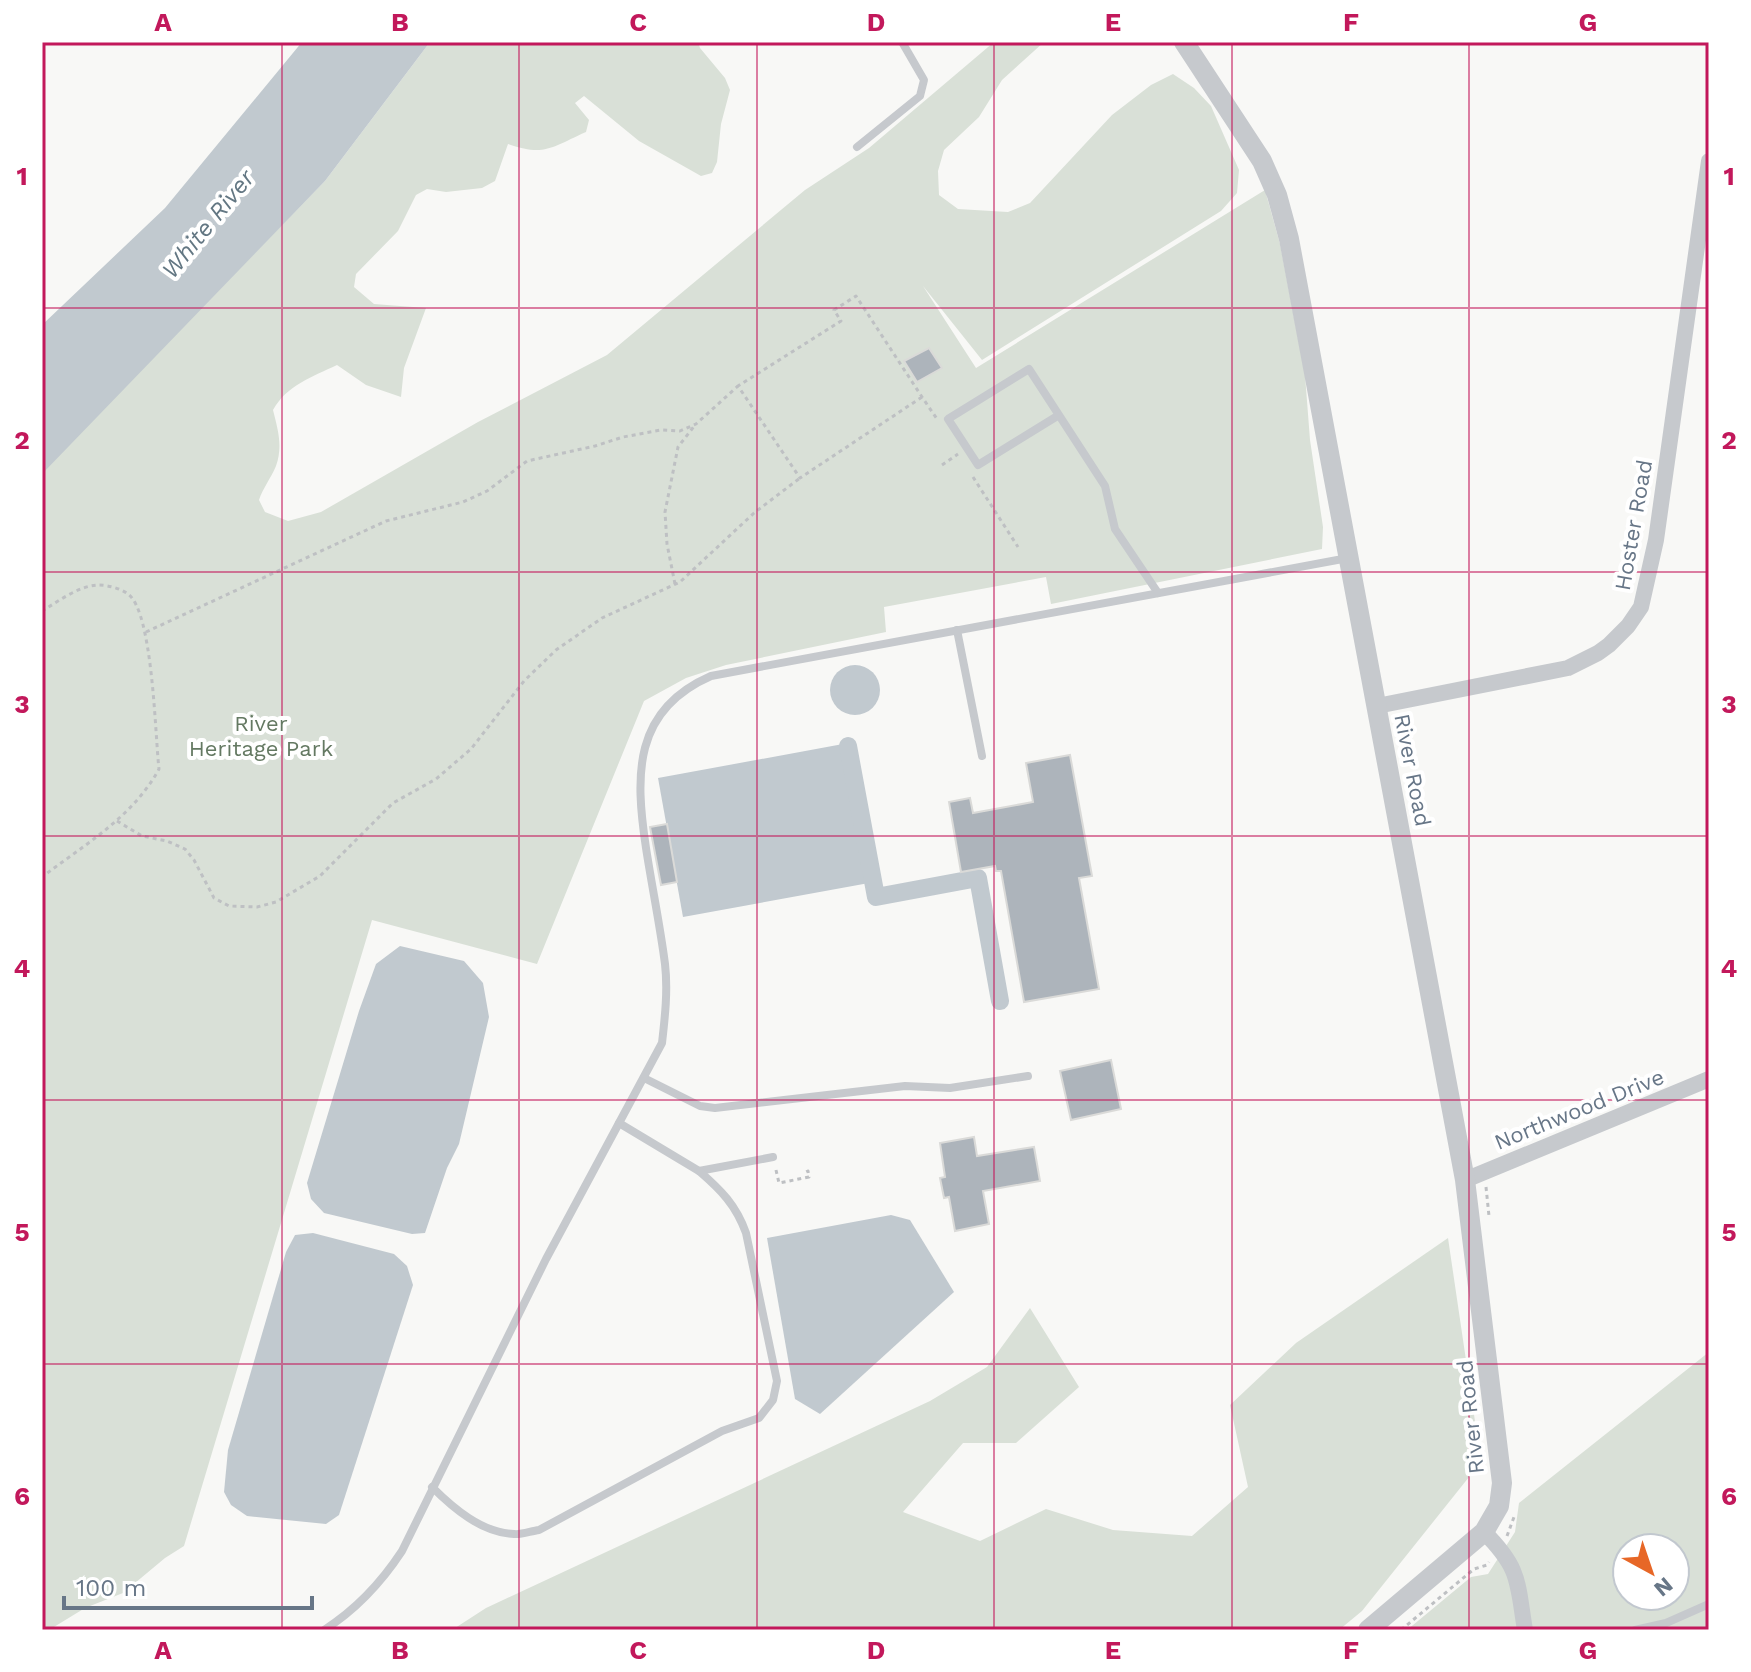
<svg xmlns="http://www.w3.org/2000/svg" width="1751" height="1672" font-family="'Work Sans',sans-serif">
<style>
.green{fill:#d9e0d7;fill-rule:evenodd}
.water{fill:#c1c9cf}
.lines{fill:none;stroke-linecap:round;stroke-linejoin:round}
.canal{stroke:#c1c9cf;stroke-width:18}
.building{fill:#adb4bb;stroke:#dadad8;stroke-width:2}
.path{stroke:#bec0c3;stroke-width:3;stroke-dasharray:4 4;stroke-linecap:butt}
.service{stroke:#c6c9cd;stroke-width:8}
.minor{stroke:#c6c9cd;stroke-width:16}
.tertiary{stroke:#c6c9cd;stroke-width:20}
.grid{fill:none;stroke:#c2185b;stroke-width:2;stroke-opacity:0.55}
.labels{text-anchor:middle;stroke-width:8;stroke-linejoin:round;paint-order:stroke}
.street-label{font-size:22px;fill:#677687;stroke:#fff}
.park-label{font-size:22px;fill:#647962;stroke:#fff}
.water-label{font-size:24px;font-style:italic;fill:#637783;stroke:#fff}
.neatline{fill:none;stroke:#c2185b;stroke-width:3}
.grid-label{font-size:26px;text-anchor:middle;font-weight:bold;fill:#c2185b}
</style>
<rect width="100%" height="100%" fill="#f8f8f6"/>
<g class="green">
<path d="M430 42H698L700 48 725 78 730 90 721 124 717 162 712 173 701 176 639 141 584 96 575 103 589 120 586 132C552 147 545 157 508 144L495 181 482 188 446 192 427 189 416 195 398 231 356 274 354 287 374 304 426 308 404 368 401 397 366 385 337 365C312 377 287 385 273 410 278 430 283 446 276 466 271 478 263 488 259 500L265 512 288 521 321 512 478 422 607 355 805 190 869 148 994 42H1044L1002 80 979 117 944 150 938 171 939 195 958 209 1008 212 1030 203 1112 115 1151 85 1173 74 1194 88 1211 106 1239 170 1237 193 1221 211 982 360 923 286 976 368 1265 190 1280 244 1305 375 1310 440 1323 527 1322 549 1051 604 1046 577 884 607 886 632 726 665 686 678 644 701 537 964 372 920 184 1546 165 1558 123 1593 85 1608 49 1630H42V471L325 181Z"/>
<path d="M1448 1238 1481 1462 1362 1611 1339 1630H452L486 1608 930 1401 987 1367 1030 1308 1079 1387 1016 1443H963L903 1512 980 1541 1046 1509 1113 1530 1192 1536 1248 1487 1230 1405 1296 1343Z"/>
<path d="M1709 1352V1630H1407L1471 1577 1488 1574 1515 1532 1519 1503ZM1627 1548H1675V1596H1627Z"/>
</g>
<g class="water">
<path d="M302 42H430L325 181 42 474V325L165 208Z"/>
<circle cx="855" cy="690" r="25"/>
<path d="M843 744 869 883 683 917 658 778Z"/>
<path d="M400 946 464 961 483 983 489 1017 459 1144 447 1168 425 1233 412 1234 324 1213 311 1199 307 1183 359 1011 376 964Z"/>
<path d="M891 1215 910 1220 954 1292 820 1414 795 1399 767 1238Z"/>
<path d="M313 1233 394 1254 407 1266 413 1285 339 1515 326 1524 247 1516 231 1505 224 1492 228 1450 286 1252 295 1235Z"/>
</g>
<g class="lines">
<path class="canal" d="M848 746 876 897 978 878 1000 1001"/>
</g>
<g class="building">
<path d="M929 348 942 368 917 382 904 361Z"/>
<path d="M1070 755 1092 876 1079 878 1099 989 1024 1002 1001 871H996L995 866 961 872 949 802 970 798 973 813 1033 802 1026 763Z"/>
<path d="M667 824 677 882 661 885 650 827Z"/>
<path d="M1111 1060 1121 1109 1071 1120 1060 1071Z"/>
<path d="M974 1137 977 1156 1034 1147 1040 1181 983 1191 989 1224 955 1231 949 1197 944 1198 940 1178 945 1177 940 1143Z"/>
</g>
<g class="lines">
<g class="path">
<path d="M922 397 800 478 738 386 841 321 834 310 856 296 922 397 937 419"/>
<path d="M942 465 958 454"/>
<path d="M973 477 1018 547"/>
<path d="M675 584 667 544 665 512 678 447 695 425"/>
<path d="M42 611C59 601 78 586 98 585 107 585 120 588 128 594 153 612 155 735 159 769 133 817 84 845 42 877"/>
<path d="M146 632 386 521 463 502 487 491 527 461 595 446 623 437 661 430 680 431 696 424 738 386"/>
<path d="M117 821 142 836 167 841 185 849 194 860 214 898 229 906 257 907 276 902 320 876 393 803 436 779 471 749 524 681 556 650 602 618 680 582 754 513 800 478"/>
<path d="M776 1170 779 1183 809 1177 808 1171 806 1172"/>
<path d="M1486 1187 1489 1216"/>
<path d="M1507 1536 1514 1517"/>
<path d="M1401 1630 1474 1569 1487 1565 1489 1562"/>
</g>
<g class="service">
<path d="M857 147 920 96 924 80 902 42"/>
<path d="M1059 415 978 465 948 419 1029 369 1105 486 1115 529 1158 593"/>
<path d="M957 630 982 756"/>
<path d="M644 1078 700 1106 715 1108 905 1086 950 1088 1028 1076"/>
<path d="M619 1123 699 1171 773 1157"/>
<path d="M432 1487C453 1508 482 1533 514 1534 521 1535 531 1531 539 1530L722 1431 759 1418 773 1400 777 1381 746 1233C736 1205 721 1190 699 1171"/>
<path d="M324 1630C357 1609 381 1583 402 1551L546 1259 662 1043C665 1017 668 990 665 964 660 925 652 887 646 848 635 775 633 710 711 676L1348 558"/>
<path d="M1635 1630 1666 1623 1709 1604"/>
</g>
<g class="minor">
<path d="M1377 706 1568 668 1598 653 1609 645 1628 626 1641 607 1656 540 1709 161"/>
<path d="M1465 1180 1709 1079"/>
<path d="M1484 1532C1521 1569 1517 1582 1525 1630"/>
</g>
<path class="tertiary" d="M1184 42 1262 161 1277 195 1289 239 1465 1180 1502 1483 1499 1506 1484 1532 1368 1630"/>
</g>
<path class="grid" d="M282 42V1630M519 42V1630M757 42V1630M994 42V1630M1232 42V1630M1469 42V1630M42 308H1709M42 572H1709M42 836H1709M42 1100H1709M42 1364H1709"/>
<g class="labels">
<g class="street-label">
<text transform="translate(1633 525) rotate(-80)" y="8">Hoster Road</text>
<text transform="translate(1413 770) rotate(79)" y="8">River Road</text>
<text transform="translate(1579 1109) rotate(-22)" y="8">Northwood Drive</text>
<text transform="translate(1470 1417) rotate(-96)" y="8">River Road</text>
</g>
<g class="park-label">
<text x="261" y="731">River<tspan x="261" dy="25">Heritage Park</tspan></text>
</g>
<g class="water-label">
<text transform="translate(208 224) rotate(-51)" y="8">White River</text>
</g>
</g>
<rect width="1751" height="1672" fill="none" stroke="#ffffff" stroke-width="88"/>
<g transform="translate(1651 1572) rotate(140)"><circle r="38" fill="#ffffff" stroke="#c2c8cf" stroke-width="2"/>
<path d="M0-6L14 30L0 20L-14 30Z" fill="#e76727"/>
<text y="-12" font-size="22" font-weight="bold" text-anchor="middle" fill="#677687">N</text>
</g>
<path d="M64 1596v12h248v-12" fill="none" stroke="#677687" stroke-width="4"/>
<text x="76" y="1596" font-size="24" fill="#677687" stroke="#ffffff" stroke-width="6" paint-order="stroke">100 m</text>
<rect x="44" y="44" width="1663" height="1584" class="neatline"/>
<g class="grid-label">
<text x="163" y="31">A</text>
<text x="400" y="31">B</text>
<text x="638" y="31">C</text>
<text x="876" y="31">D</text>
<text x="1113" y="31">E</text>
<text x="1351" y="31">F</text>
<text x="1588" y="31">G</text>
<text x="22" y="185">1</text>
<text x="1729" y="185">1</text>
<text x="22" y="449">2</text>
<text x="1729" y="449">2</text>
<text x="22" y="713">3</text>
<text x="1729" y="713">3</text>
<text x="22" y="977">4</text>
<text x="1729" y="977">4</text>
<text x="22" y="1241">5</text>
<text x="1729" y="1241">5</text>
<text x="22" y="1505">6</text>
<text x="1729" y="1505">6</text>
<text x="163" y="1659">A</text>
<text x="400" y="1659">B</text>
<text x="638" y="1659">C</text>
<text x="876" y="1659">D</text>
<text x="1113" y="1659">E</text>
<text x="1351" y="1659">F</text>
<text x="1588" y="1659">G</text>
</g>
</svg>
